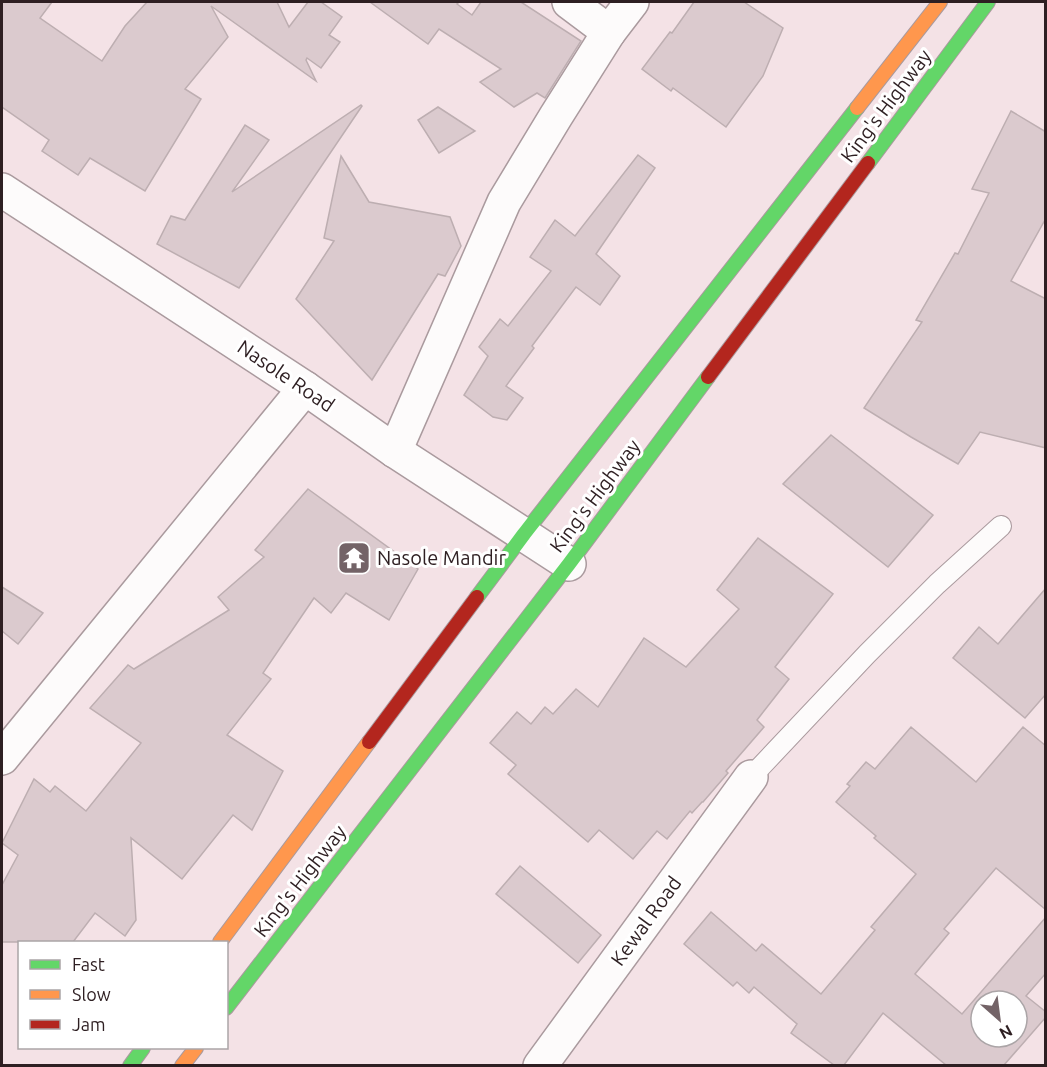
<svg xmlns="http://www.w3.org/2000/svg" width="1047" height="1067" font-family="Ubuntu,sans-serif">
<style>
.building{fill:#dbcace;stroke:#bdaeb1;stroke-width:1.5;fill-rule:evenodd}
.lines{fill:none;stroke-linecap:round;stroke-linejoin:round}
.lane-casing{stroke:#aa9a9e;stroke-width:22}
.street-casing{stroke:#aa9a9e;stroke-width:36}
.fast-casing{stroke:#aa9a9e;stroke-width:16}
.slow-casing{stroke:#aa9a9e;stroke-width:16}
.jam-casing{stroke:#aa9a9e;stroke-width:16}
.lane{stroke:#fdfbfb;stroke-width:20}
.street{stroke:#fdfbfb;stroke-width:33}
.fast{stroke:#63d668;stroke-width:14}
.slow{stroke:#ff974d;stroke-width:14}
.jam{stroke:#b3261e;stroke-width:14}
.labels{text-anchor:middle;stroke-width:6;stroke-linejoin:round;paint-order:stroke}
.street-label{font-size:20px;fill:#2e1f22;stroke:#fff}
.poi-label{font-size:20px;fill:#2e1f22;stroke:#fff;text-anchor:start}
</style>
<rect width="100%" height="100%" fill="#f4e2e6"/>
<g class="building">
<path d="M2 2H52L40 18 102 61 125 26 147 2H277L289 27 308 2H321L342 17 329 35 340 42 321 68 307 58 306 60 316 81 211 6 228 37 185 89 201 99 145 191 90 158 78 175 42 151 49 140 2 107Z"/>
<path d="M370 2H459L457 4 472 15 481 2H521L581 41 545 98 537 93 514 107 480 82 501 69 439 29 428 44Z"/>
<path d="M694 2H744L783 28 763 76 726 127 673 88 671 91 642 69 670 32 672 33Z"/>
<path d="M361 105 362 106 239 288 157 244 171 216 185 220 245 125 269 140 232 192Z"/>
<path d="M438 107 475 131 439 153 418 120Z"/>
<path d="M1011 111 1046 132V218L1011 281 1046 299V448L980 432 958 464 911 437 864 408 922 322 916 320 955 253 958 254 989 193 972 189Z"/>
<path d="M638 155 655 168 596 254 620 276 600 305 576 287 532 346 534 348 506 386 523 398 507 420 493 417 464 395 488 356 479 347 500 319 508 326 551 271 530 257 555 220 575 236Z"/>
<path d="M341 156 369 202 450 217 461 246 445 276 438 274 372 380 296 299 334 241 324 238Z"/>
<path d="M831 435 933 515 888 567 783 484Z"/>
<path d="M308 489 418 569 389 620 346 593 331 613 314 598 263 673 271 679 227 735 283 771 252 830 233 815 182 879 131 838 136 920 125 936 95 913 73 942H2V885L18 855 2 843 34 779 50 792 55 786 86 811 141 743 90 708 128 665 134 669 229 610 218 597 264 557 255 550Z"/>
<path d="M758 538 833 594 775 667 789 679 757 720 764 727 726 771 728 773 703 802H702L692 813 690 811 667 839 657 831 633 859 599 830 588 842 508 774 516 765 490 743 517 712 531 724 545 707 553 714 576 689 598 707 644 638 686 667 739 609 717 590Z"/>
<path d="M2 587 43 613 18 644 2 631Z"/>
<path d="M1046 588V694L1025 718 953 658 979 627 998 644Z"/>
<path d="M911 727 976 782 1023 727 1046 746V910L996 868 944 929 949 933 915 974 962 1014 1046 917V973L1026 996 1046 1012V1017L1004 1065H946L883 1013 844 1065H834L791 1033 797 1024 754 987 749 993 737 982 733 986 684 944 711 912 756 951 762 944 821 994 875 930 871 927 916 874 874 838 876 836 836 802 850 786 847 784 866 762 875 769ZM981 1001H1017V1037H981Z"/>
<path d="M520 866 601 935 578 963 496 894Z"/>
</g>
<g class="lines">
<g class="lane-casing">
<path id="lane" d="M751 777 867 654 937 584 1001 526"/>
</g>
<g class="street-casing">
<g id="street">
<path d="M569 2 609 32"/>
<path d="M2 190 305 388 395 451 569 564"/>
<path d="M395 451 504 202 556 116 609 32 632 2"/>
<path d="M2 758 305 388"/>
<path d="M540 1066 751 777"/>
</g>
</g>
<g class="fast-casing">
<g id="fast">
<path d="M868 163 988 2"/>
<path d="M477 597 524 534 857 108"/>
<path d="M226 1008 569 564 708 377"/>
<path d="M130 1066 143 1048"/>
</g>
</g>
<g class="slow-casing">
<g id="slow">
<path d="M857 108 940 2"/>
<path d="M220 942 369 742"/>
<path d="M182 1066 196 1048"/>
</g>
</g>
<g class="jam-casing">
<g id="jam">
<path d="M708 377 868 163"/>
<path d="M369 742 477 597"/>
</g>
</g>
<use href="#lane" class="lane"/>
<use href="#street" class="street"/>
<use href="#fast" class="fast"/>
<use href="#slow" class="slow"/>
<use href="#jam" class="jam"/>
</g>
<defs>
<g id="temple-square" transform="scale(1.725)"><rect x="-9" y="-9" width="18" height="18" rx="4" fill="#736367" stroke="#fff"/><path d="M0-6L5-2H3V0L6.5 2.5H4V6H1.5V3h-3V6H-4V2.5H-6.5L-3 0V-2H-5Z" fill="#fff"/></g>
</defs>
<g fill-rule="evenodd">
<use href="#temple-square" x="354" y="558"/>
</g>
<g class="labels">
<g class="street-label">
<text transform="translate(886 106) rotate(-53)" y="7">King's Highway</text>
<text transform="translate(286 376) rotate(34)" y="7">Nasole Road</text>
<text transform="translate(595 496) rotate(-53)" y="7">King's Highway</text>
<text transform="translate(300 881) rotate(-52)" y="7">King's Highway</text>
<text transform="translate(646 921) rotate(-54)" y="7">Kewal Road</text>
</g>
<g class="poi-label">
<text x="377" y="565">Nasole Mandir</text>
</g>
</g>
<rect width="1047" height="1067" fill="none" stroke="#2e1f22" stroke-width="6"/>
<rect x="18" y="941" width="210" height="108" fill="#ffffff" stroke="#aba5a7" stroke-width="1.5"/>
<rect x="30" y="960" width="30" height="9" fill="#63d668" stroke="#aba5a7" stroke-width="1.5"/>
<text x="72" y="971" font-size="18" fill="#2e1f22">Fast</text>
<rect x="30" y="990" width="30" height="9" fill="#ff974d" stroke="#aba5a7" stroke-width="1.5"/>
<text x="72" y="1001" font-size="18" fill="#2e1f22">Slow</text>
<rect x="30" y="1020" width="30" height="9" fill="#b3261e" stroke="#aba5a7" stroke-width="1.5"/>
<text x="72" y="1031" font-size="18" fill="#2e1f22">Jam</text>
<g transform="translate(999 1019) rotate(152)"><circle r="28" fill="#ffffff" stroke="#aba5a7" stroke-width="1.5"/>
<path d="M0-4.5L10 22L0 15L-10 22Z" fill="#736367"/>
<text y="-9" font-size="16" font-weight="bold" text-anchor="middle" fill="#2e1f22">N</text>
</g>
</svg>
